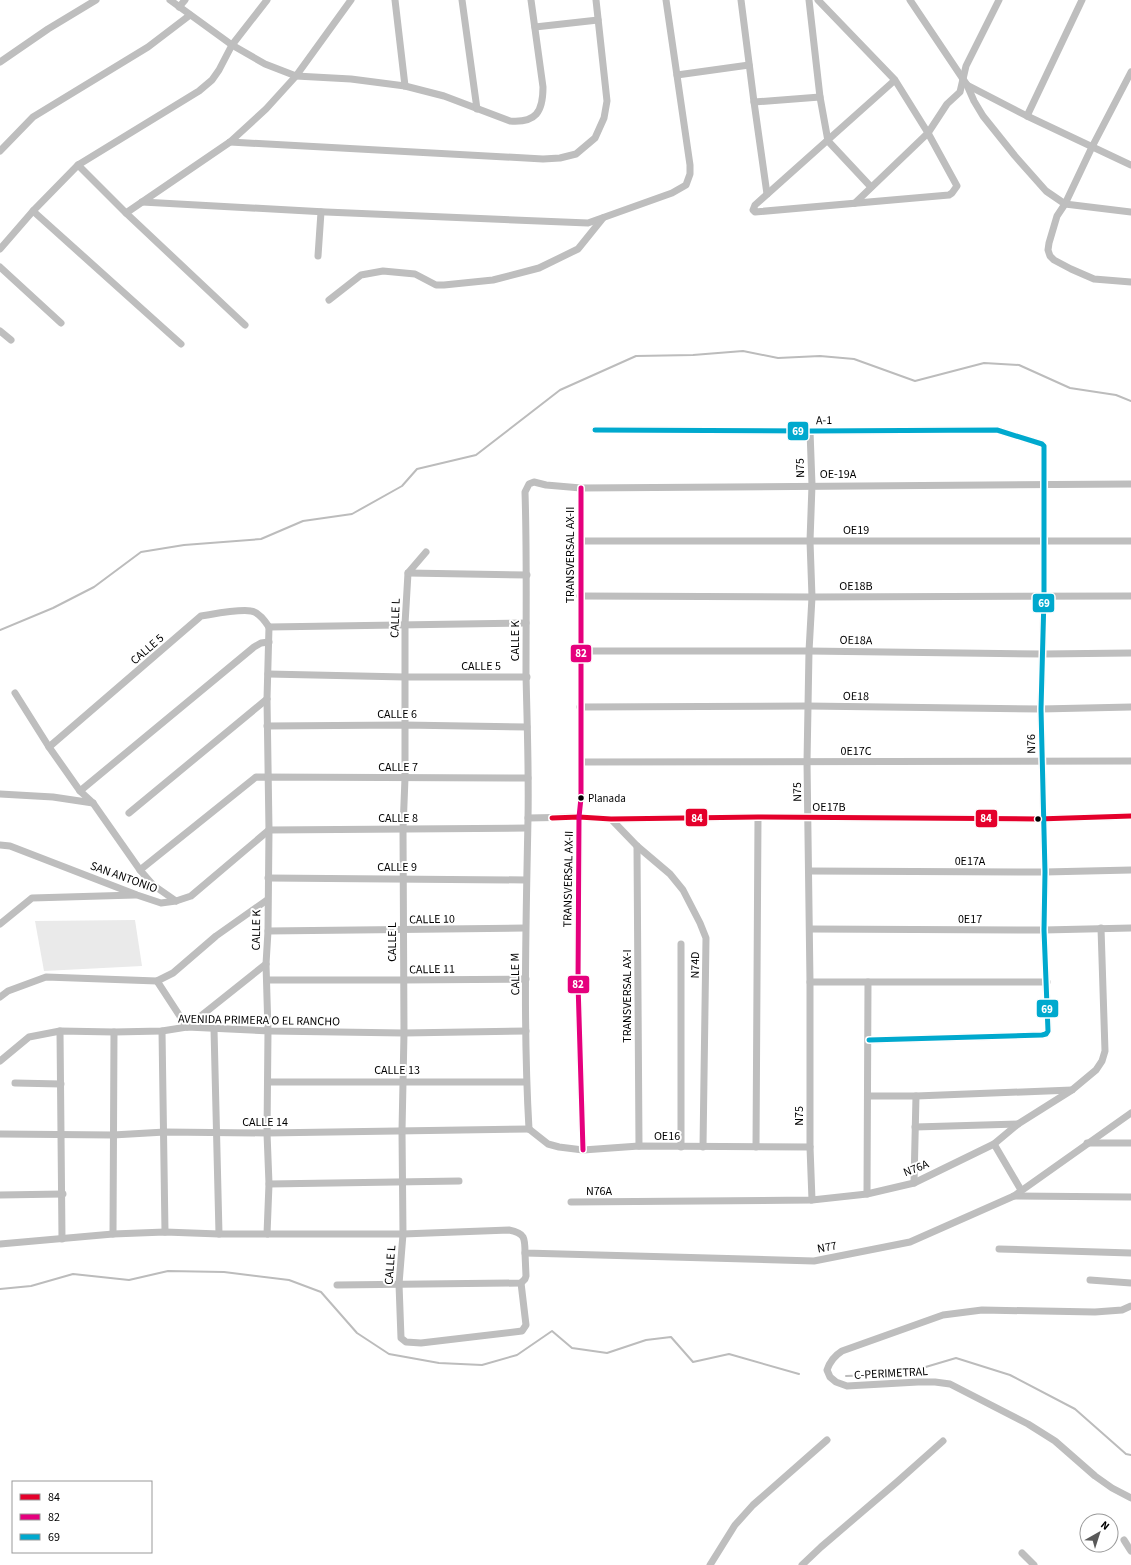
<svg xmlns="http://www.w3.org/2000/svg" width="1131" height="1565" font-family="'Source Sans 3',sans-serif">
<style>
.green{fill:#eaeaea}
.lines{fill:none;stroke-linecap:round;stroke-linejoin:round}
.stream{stroke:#bcbcbc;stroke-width:2}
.minor{stroke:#bebebe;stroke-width:7}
.bus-1-casing{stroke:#fff;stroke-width:8}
.bus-2-casing{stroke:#fff;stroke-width:8}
.bus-3-casing{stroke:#fff;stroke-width:8}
.bus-1{stroke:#e4002b;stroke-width:5}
.bus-2{stroke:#e5007d;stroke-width:5}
.bus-3{stroke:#00a9ce;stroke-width:5}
.bus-dot{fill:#000;stroke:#fff;stroke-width:1.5}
.labels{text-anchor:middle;stroke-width:4;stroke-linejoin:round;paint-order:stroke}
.bus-label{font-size:11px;fill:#000;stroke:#fff;text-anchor:start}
.street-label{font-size:12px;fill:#000;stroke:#fff}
.line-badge{stroke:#fff;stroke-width:1.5}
.badge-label{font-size:11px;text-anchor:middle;font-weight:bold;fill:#fff}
</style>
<rect width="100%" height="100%" fill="#fff"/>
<path class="green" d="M135 920 142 966 44 971 35 921Z"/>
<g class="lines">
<g class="stream">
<path d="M0 630 53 608 94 587 141 552 184 545 261 539 303 521 352 514 402 486 417 469 476 455 560 390 636 356 693 355 743 351 778 358 820 356 854 359 915 381 984 363 1019 365 1070 388 1116 395 1131 401"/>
<path d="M0 1289 31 1286 73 1274 129 1280 168 1271 224 1272 289 1280 321 1292 357 1333 389 1354 439 1363 482 1365 517 1355 552 1331 572 1348 607 1353 646 1340 671 1337 693 1362 729 1354 799 1374"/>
<path d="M846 1376 902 1374 956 1358 1010 1375 1075 1409 1126 1454 1131 1455"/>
</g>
<g class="minor">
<path d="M170 0 232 45 265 64 296 76 351 79 405 86 444 96 510 121C536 123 543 112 543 87L531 0"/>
<path d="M395 0 405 86"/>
<path d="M462 0 477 109"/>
<path d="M741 0 754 102 820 97"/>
<path d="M809 0 820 97 828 141 871 187"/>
<path d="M818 0 895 80 928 133 957 186 952 193 949 195 755 212 753 210 755 205 895 80"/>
<path d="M910 0 967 85 1027 116 1131 165"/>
<path d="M179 7 185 0"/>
<path d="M535 27 598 20"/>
<path d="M0 62 48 29 96 0"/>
<path d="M1131 72 1092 147 1065 204 1057 216 1049 243 1048 250 1050 256 1054 260 1071 269 1094 279 1131 282"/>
<path d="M677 75 749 65"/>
<path d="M967 85 974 101 983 116 1015 156 1046 191 1065 204 1131 212"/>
<path d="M754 102 767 194"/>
<path d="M1027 116 1082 0"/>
<path d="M230 142 543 159 560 158 576 154 595 138 604 118 607 101 596 0"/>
<path d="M0 151 33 117 148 47 190 15"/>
<path d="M78 165 126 213 245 325"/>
<path d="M142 202 326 212 588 223 672 193 686 185 690 174V165L666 0"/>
<path d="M855 203 928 133 947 104 960 92 966 66 999 0"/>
<path d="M33 211 181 344"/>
<path d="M126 213 230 142 266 109 296 76 351 0"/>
<path d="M0 249 33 211 78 165 199 91 212 80 219 70 232 45 267 0"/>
<path d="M318 256 321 212"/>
<path d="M0 267 61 323"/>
<path d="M329 300 361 275 383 271 415 274 436 285H444L493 280 539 268 578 249 603 218"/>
<path d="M0 331 11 340"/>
<path d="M595 430 810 431 997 430 1042 444 1044 446V597L1041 709 1045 872 1044 930 1048 1031 1046 1034 1042 1035 869 1040"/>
<path d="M810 431 812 485 810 541 812 597 809 651 807 762 810 982V1147L812 1200"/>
<path d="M581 488V798L579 817 578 983 583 1150"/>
<path d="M581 541H1131"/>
<path d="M426 552 408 573 405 624V778L403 829 404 1033 402 1131 403 1234 399 1284 401 1338 406 1342 421 1343 522 1331 526 1325 521 1283"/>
<path d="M408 573 527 575"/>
<path d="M580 596 812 597 1131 596"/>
<path d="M269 627 526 623"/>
<path d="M580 651H809L1043 654 1131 653"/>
<path d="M268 674 405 677H527"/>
<path d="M15 693 49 747 80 791 93 803 140 870 153 885 176 901"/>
<path d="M580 707 808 706 1041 709 1131 707"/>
<path d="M267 726 404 725 527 727"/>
<path d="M49 747 201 616C214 614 238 609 251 611 259 612 265 621 269 627"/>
<path d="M582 762 1131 761"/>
<path d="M80 791 254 647 261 643 269 642"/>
<path d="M0 794 53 797 93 803"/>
<path d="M129 813 267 699"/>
<path d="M528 818 579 817 611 819 758 817 1038 819 1131 816"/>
<path d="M611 819 637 846 670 874 683 890 700 923 706 938 703 1147"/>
<path d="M269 830 527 828"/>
<path d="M0 845 10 846 137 895 161 903 176 901 191 896 269 830"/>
<path d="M637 846 639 1146"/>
<path d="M140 870 256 777 528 778"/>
<path d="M809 871 1045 872 1131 870"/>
<path d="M268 878 526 880"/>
<path d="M0 924 32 898 135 895"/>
<path d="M810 929 1044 930 1131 928"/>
<path d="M268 931 525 928"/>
<path d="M267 980H403L526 979"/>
<path d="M157 981 187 1027 266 964"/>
<path d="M810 982H1047"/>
<path d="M0 997 8 991 46 977 157 981 173 973 216 936 267 900"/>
<path d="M214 1029 219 1234"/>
<path d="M60 1031 62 1239"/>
<path d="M162 1031 165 1232"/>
<path d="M0 1061 29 1037 60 1031 114 1032 162 1031 187 1027 270 1031 404 1033 526 1031"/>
<path d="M268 1082H526"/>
<path d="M15 1083 61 1084"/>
<path d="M868 1096H916L1072 1090"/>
<path d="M915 1127 1018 1124"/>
<path d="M529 1129C523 1026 526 922 528 819 529 770 527 722 526 674 526 613 527 553 525 492L529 484 534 482 546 485 581 488 1131 484"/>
<path d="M529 1129 548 1144 559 1147 583 1150 639 1146 810 1147"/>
<path d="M0 1134 113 1135 165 1132 267 1133 529 1129"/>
<path d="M1087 1143H1131"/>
<path d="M994 1144 1021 1190"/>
<path d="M681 1147V944"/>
<path d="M756 1147 758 817"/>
<path d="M914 1183 916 1096"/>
<path d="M269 1184 459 1181"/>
<path d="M867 1194 868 982"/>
<path d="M0 1195 63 1194"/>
<path d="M1014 1196 1131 1197"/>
<path d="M571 1202 812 1200 867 1194 914 1183 994 1144 1018 1124 1072 1090 1096 1070 1102 1061 1105 1051 1101 928"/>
<path d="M113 1234 114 1032"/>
<path d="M267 1234 269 1184 267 1133 268 1031 266 964 268 931 269 830 267 699 269 627"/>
<path d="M0 1244 113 1234 165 1232 219 1234H403L509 1230C525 1233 525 1238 525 1253L814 1261 910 1242 1014 1196 1131 1113"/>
<path d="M999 1249 1131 1253"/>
<path d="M1090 1280 1131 1283"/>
<path d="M337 1285 521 1283 525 1279 526 1276 525 1253"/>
<path d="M1131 1306 1122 1310 1095 1312 982 1310 943 1315 842 1351C834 1356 830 1361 827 1370L830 1377 836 1382 847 1386 918 1382H935L950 1384 1028 1424 1055 1441 1095 1476 1112 1488 1131 1498"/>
<path d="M1124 1540 1131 1551"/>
<path d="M1022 1553 1034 1565"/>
<path d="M710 1565 735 1525 753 1505 827 1440"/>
<path d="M802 1565 821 1547 897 1482 943 1441"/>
</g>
<g class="bus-1-casing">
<path id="bus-1" d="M552 818 579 817 611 819 758 817 1038 819 1131 816"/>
</g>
<g class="bus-2-casing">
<path id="bus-2" d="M581 488V798L579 817 578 983 583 1150"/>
</g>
<g class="bus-3-casing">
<path id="bus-3" d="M595 430 810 431 997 430 1042 444 1044 446V597L1041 709 1045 872 1044 930 1048 1031 1046 1034 1042 1035 869 1040"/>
</g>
<use href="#bus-1" class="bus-1"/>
<use href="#bus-2" class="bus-2"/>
<use href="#bus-3" class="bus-3"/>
</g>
<g class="bus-dot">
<circle cx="581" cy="798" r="3.5"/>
<circle cx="1038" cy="819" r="3.5"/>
</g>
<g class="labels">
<g class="bus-label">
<text x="588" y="802">Planada</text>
</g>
<g class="street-label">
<text transform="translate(824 420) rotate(-1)" y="4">A-1</text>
<text transform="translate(800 468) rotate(-92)" y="4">N75</text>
<text x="838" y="478">OE-19A</text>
<text x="856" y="534">OE19</text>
<text transform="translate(570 555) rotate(-90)" y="4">TRANSVERSAL AX-II</text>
<text x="856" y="590">OE18B</text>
<text transform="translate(395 618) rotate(-88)" y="4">CALLE L</text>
<text transform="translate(856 640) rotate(1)" y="4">OE18A</text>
<text transform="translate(515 641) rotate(-90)" y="4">CALLE K</text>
<text transform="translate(147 649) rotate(-41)" y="4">CALLE 5</text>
<text x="481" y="670">CALLE 5</text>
<text transform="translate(856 696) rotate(1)" y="4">OE18</text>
<text x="397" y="718">CALLE 6</text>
<text transform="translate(1031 744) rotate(-91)" y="4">N76</text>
<text x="856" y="755">0E17C</text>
<text x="398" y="771">CALLE 7</text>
<text transform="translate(797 792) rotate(-91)" y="4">N75</text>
<text x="829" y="811">OE17B</text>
<text x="398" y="822">CALLE 8</text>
<text x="970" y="865">0E17A</text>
<text x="397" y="871">CALLE 9</text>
<text transform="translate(124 877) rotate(20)" y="4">SAN ANTONIO</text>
<text transform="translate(568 879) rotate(-89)" y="4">TRANSVERSAL AX-II</text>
<text transform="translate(432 919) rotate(-1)" y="4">CALLE 10</text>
<text x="970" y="923">0E17</text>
<text transform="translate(256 930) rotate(-89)" y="4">CALLE K</text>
<text transform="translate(392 942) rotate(-90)" y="4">CALLE L</text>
<text transform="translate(695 965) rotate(-89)" y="4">N74D</text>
<text transform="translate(432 969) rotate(-1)" y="4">CALLE 11</text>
<text transform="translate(515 974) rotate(-91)" y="4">CALLE M</text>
<text transform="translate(627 996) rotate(-90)" y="4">TRANSVERSAL AX-I</text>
<text transform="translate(259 1020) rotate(1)" y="4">AVENIDA PRIMERA O EL RANCHO</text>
<text x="397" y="1074">CALLE 13</text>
<text transform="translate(799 1116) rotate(-90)" y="4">N75</text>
<text x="265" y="1126">CALLE 14</text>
<text x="667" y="1140">OE16</text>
<text transform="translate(916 1168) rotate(-22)" y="4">N76A</text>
<text x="599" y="1195">N76A</text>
<text transform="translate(827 1247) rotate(-11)" y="4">N77</text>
<text transform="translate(390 1265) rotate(-86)" y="4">CALLE L</text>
<text transform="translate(891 1373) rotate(-3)" y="4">C-PERIMETRAL</text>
</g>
</g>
<g class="line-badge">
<rect x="787" y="421" width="22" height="20" rx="4" fill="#00a9ce"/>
<rect x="1032" y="593" width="23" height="20" rx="4" fill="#00a9ce"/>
<rect x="570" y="644" width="22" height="19" rx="4" fill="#e5007d"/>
<rect x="685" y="808" width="23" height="19" rx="4" fill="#e4002b"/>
<rect x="975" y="809" width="23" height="19" rx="4" fill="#e4002b"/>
<rect x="567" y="975" width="23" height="19" rx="4" fill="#e5007d"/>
<rect x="1036" y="999" width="23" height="19" rx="4" fill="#00a9ce"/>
</g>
<g class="badge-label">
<text x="798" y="435">69</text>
<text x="1044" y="607">69</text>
<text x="581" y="657">82</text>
<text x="697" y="822">84</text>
<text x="986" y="822">84</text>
<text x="578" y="988">82</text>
<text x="1047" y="1013">69</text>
</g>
<rect x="12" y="1481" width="140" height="72" fill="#ffffff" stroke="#999999"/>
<rect x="20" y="1494" width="20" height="6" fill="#e4002b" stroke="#999999"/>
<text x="48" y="1501" font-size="12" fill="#000000">84</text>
<rect x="20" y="1514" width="20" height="6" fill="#e5007d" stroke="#999999"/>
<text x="48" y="1521" font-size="12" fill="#000000">82</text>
<rect x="20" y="1534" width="20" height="6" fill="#00a9ce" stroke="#999999"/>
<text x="48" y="1541" font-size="12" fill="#000000">69</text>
<g transform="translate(1099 1533) rotate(39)"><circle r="19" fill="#ffffff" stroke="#999999"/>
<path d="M0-3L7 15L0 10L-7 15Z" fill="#595959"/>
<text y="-6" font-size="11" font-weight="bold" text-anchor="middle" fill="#000000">N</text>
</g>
</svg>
